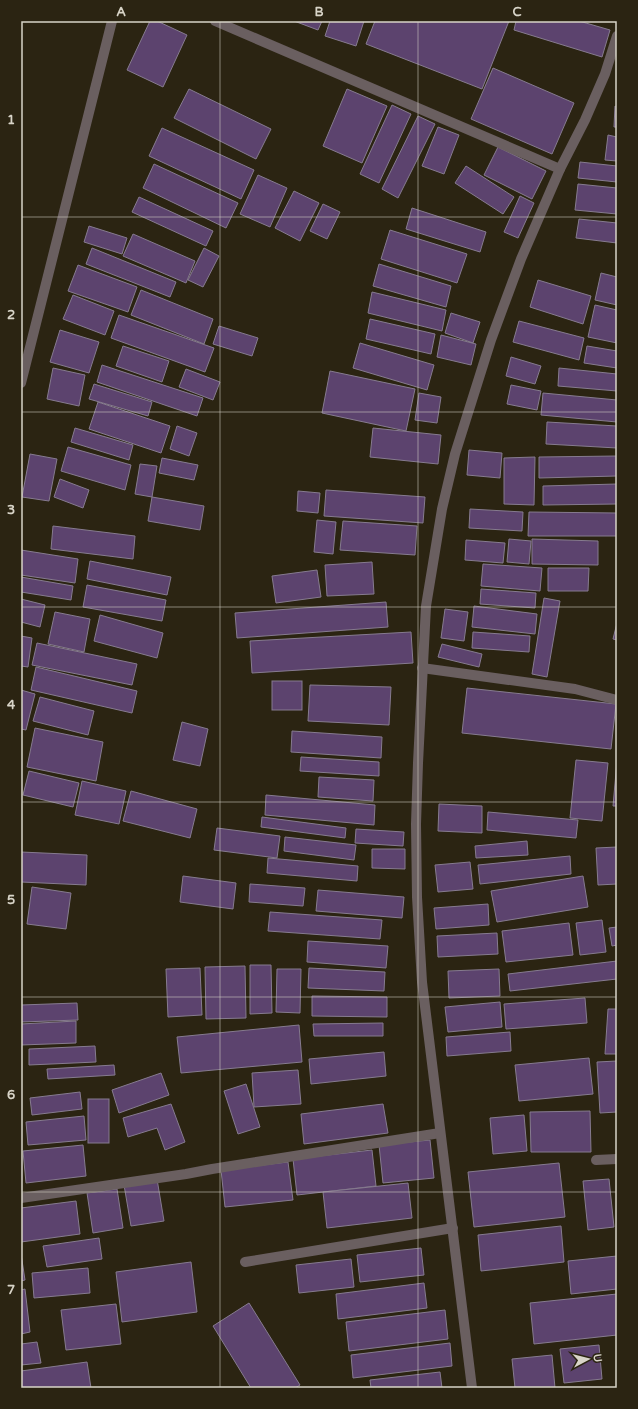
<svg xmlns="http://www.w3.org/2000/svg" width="638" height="1409" font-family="'Varela Round',sans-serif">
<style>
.building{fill:#5c436e;stroke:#867b8f}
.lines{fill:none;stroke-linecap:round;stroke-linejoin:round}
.minor{stroke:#6a5f60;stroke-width:10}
.grid{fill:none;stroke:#d8d4c8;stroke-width:1;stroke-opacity:0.55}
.neatline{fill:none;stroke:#d8d4c8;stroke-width:1.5}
.grid-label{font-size:13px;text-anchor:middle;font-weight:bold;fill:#d8d4c8}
</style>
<rect width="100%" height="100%" fill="#2b2412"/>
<g class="building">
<path d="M150 21H157L187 35 163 87 127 70Z"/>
<path d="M294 21H322L318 30Z"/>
<path d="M330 21H364L356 46 325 36Z"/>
<path d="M375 21H509L482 89 366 44Z"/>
<path d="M516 21H579L610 30 602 57 514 30Z"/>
<path d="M493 68 574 103 552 154 471 119Z"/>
<path d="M189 89 271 129 256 159 174 118Z"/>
<path d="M347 89 387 106 362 163 323 146Z"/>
<path d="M392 105 411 114 379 183 360 174Z"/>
<path d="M615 106 617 107V127H614Z"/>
<path d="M418 116 435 124 398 198 382 189Z"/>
<path d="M438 127 459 135 444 174 422 166Z"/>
<path d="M162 128 254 170 241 199 149 156Z"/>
<path d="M608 135 617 137V161L605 160Z"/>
<path d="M498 147 546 171 532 199 484 175Z"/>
<path d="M580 162 617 166V182L578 178Z"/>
<path d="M154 164 238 203 226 228 143 188Z"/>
<path d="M466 166 514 197 503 214 455 183Z"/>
<path d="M258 175 287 188 270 227 240 214Z"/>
<path d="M578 184 617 188V214L575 210Z"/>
<path d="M294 191 319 203 300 241 275 228Z"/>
<path d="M520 196 534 203 518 238 504 232Z"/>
<path d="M139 197 213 231 206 246 132 212Z"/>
<path d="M323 204 340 212 327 239 310 231Z"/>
<path d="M412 208 486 232 480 252 406 229Z"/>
<path d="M579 219 617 223V243L576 238Z"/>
<path d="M89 226 127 238 122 254 84 242Z"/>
<path d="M390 230 467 254 457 283 381 259Z"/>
<path d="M133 234 195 261 186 283 123 256Z"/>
<path d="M92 248 176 282 170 297 86 264Z"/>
<path d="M204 248 219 256 203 287 188 280Z"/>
<path d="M379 264 451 286 446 307 373 286Z"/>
<path d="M78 265 137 287 128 312 68 291Z"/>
<path d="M601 273 617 277V305L595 300Z"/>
<path d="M538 280 591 296 583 324 530 307Z"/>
<path d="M141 290 213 319 204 344 131 315Z"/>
<path d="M372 292 446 310 442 331 368 313Z"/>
<path d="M73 295 114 311 105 335 63 319Z"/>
<path d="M595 305 617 310V343L588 337Z"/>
<path d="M451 313 480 322 473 343 445 333Z"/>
<path d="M119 315 214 348 205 372 111 338Z"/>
<path d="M370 319 435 334 431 354 366 339Z"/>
<path d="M519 321 584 338 579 360 513 342Z"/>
<path d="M219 326 258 338 252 356 213 344Z"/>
<path d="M60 330 99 342 89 373 50 362Z"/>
<path d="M441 335 476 344 471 365 437 357Z"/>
<path d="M360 343 434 365 427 390 353 368Z"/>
<path d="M123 346 169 361 162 382 116 366Z"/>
<path d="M587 346 617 351V368L584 363Z"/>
<path d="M511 357 541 366 535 384 506 376Z"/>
<path d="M102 365 203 398 197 416 97 382Z"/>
<path d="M53 368 85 375 79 406 47 399Z"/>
<path d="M559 368 617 374V391L558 386Z"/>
<path d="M186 369 220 382 213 400 179 387Z"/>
<path d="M330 371 415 389 406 431 322 413Z"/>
<path d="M94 384 152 402 148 416 89 399Z"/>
<path d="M511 385 541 391 537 410 507 404Z"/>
<path d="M419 393 441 397 437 423 415 420Z"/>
<path d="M543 393 617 400V422L541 415Z"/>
<path d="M98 402 170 426 161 453 89 429Z"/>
<path d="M547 422 617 426V448L546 444Z"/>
<path d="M177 426 197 433 189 456 170 449Z"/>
<path d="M75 428 133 445 129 460 71 442Z"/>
<path d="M373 428 441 435 438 464 370 457Z"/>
<path d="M68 447 131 465 125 490 61 471Z"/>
<path d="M469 450 502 453 500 478 467 475Z"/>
<path d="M30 454 57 459 49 501 22 497Z"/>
<path d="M617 456V476L539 478V457Z"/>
<path d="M535 457 534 505 504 504V458Z"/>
<path d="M162 458 198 465 194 480 159 473Z"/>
<path d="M140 464 157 466 152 497 135 494Z"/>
<path d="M60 479 89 490 83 508 54 497Z"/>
<path d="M617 484V504L543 505V486Z"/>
<path d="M326 490 425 497 423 523 324 516Z"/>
<path d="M298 491 320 493 318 513 297 511Z"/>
<path d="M152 497 204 506 200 530 148 521Z"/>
<path d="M470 509 523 512 522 531 469 528Z"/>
<path d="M529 512 617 513V536H528Z"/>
<path d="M317 520 336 522 333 554 314 552Z"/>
<path d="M343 521 417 526 415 555 340 550Z"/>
<path d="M53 526 135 536 133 559 51 549Z"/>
<path d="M509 539 531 541 529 564 507 562Z"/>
<path d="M532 539 598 541V565L532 564Z"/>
<path d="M466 540 505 543 503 563 465 560Z"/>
<path d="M21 550 78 559 75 583 21 575Z"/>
<path d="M90 561 171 577 167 595 87 579Z"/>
<path d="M372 562 374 594 327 596 325 565Z"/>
<path d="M483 564 542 568 540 591 481 586Z"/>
<path d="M548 568H589L588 591H548Z"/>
<path d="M317 570 321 597 276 603 272 576Z"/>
<path d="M21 577 73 586 71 600 21 592Z"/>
<path d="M87 585 166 600 162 621 83 607Z"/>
<path d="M481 589 536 593 535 608 480 604Z"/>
<path d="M544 598 560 601 547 677 532 674Z"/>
<path d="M21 599 45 605 40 627 21 622Z"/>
<path d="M386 602 388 627 237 638 235 613Z"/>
<path d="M474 606 537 614 535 634 472 627Z"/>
<path d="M445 609 468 612 464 641 441 638Z"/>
<path d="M55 612 90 619 84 652 48 644Z"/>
<path d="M100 615 163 633 157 658 94 641Z"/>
<path d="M617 623V640L613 639Z"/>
<path d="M411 632 413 663 252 673 250 641Z"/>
<path d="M473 632 530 636 529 652 472 648Z"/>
<path d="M21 636 32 638 28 667 21 666Z"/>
<path d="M37 643 137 664 132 685 32 665Z"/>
<path d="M442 644 482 654 479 667 438 657Z"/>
<path d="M36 667 137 691 132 713 31 690Z"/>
<rect x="272" y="681" width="30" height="29"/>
<path d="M310 685 391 687 389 725 308 721Z"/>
<path d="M467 688 616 704 611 749 462 733Z"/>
<path d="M21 690 35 694 26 730 21 729Z"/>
<path d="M40 697 94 711 88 735 33 721Z"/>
<path d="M182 722 208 729 200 766 173 760Z"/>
<path d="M35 728 103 742 96 781 27 767Z"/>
<path d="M292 731 382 737 381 758 291 752Z"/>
<path d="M301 757 379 762V776L300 771Z"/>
<path d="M576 760 608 763 602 821 570 818Z"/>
<path d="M617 761V806H613Z"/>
<path d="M29 771 79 783 73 807 23 795Z"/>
<path d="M319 777 374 780 373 801 318 797Z"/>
<path d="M82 781 126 791 119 824 75 815Z"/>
<path d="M131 791 197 809 190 838 123 821Z"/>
<path d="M266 795 375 805 374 825 265 815Z"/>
<path d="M439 804 482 806V833L438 831Z"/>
<path d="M488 812 578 820 576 838 487 830Z"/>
<path d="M262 817 346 828 345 838 261 827Z"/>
<path d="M217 828 280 836 277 858 214 850Z"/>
<path d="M356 829 404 832 403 846 355 843Z"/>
<path d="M285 837 356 845 354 860 284 851Z"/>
<path d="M527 841 528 855 476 858 475 846Z"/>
<path d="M617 847V884L598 885 596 848Z"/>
<path d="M372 849H405V869L372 868Z"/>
<path d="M21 852 87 855 86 885 21 882Z"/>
<path d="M570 856 571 874 480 884 478 865Z"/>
<path d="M268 858 358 866 357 881 267 873Z"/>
<path d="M470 862 473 889 438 892 435 865Z"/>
<path d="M183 876 236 883 233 909 180 902Z"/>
<path d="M583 876 588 907 497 922 491 891Z"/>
<path d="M250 884 305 888 303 906 249 902Z"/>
<path d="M32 887 71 893 66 929 27 924Z"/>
<path d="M318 890 404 897 402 918 316 911Z"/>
<path d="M488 904 489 925 436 929 434 908Z"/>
<path d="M270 912 382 920 380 939 268 931Z"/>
<path d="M602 920 606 952 580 955 576 923Z"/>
<path d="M569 923 573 955 506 962 502 931Z"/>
<path d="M617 927V945L612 946 609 928Z"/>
<path d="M497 933 498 954 438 957 437 936Z"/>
<path d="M308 941 388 946 386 968 307 962Z"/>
<path d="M617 961V979L510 991 508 974Z"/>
<path d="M250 965H271L272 1013 250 1014Z"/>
<path d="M245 966 246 1018 206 1019 205 967Z"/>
<path d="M200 968 202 1015 168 1017 166 969Z"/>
<path d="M309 968 385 972 384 991 308 988Z"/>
<path d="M277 969H301L300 1013 276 1012Z"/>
<path d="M499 969 500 996 449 998 448 971Z"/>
<path d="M312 996 387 997V1017L312 1016Z"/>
<path d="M585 998 587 1023 506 1029 504 1004Z"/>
<path d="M500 1002 502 1027 448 1032 445 1007Z"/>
<path d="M77 1003 78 1020 21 1022V1005Z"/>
<path d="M608 1009H617V1054H605Z"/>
<path d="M76 1021V1043L21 1045V1024Z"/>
<path d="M383 1023V1036H314L313 1024Z"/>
<path d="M299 1025 302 1062 181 1073 177 1037Z"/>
<path d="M510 1032 511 1051 447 1056 446 1037Z"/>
<path d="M95 1046 96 1062 29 1065V1049Z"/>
<path d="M384 1052 386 1076 311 1084 309 1059Z"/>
<path d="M589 1058 593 1094 519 1101 515 1065Z"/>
<path d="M617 1061V1112L600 1113 597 1062Z"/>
<path d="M114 1065 115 1075 48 1079 47 1069Z"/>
<path d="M298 1070 301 1104 254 1107 252 1073Z"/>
<path d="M161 1073 169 1095 119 1113 112 1090Z"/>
<path d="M246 1084 260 1127 238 1134 224 1091Z"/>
<path d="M80 1092 82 1109 32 1115 30 1098Z"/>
<rect x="88" y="1099" width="21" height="44"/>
<path d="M171 1104 185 1142 165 1150 157 1128 128 1137 123 1118Z"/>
<path d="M383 1104 388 1133 304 1144 301 1114Z"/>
<path d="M590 1111 591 1152H531L530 1112Z"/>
<path d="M524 1115 527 1151 493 1154 490 1118Z"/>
<path d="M84 1116 86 1140 28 1145 26 1122Z"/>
<path d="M430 1140 434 1178 383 1183 379 1145Z"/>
<path d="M83 1145 86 1176 26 1183 23 1151Z"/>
<path d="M372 1150 376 1186 297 1195 293 1159Z"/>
<path d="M288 1162 293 1200 225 1207 221 1170Z"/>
<path d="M559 1163 565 1217 474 1227 468 1172Z"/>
<path d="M157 1179 164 1221 131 1226 124 1185Z"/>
<path d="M609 1179 614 1227 588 1230 583 1181Z"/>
<path d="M408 1183 412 1218 327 1228 323 1192Z"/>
<path d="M117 1189 123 1228 93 1233 87 1193Z"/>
<path d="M76 1201 80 1234 21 1242V1208Z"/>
<path d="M561 1226 564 1262 481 1271 478 1235Z"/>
<path d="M99 1238 102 1259 47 1267 43 1246Z"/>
<path d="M421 1248 424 1275 360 1282 357 1255Z"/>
<path d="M21 1254 25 1280 21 1281Z"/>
<path d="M617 1256V1289L571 1294 568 1261Z"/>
<path d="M351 1259 354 1287 299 1293 296 1265Z"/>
<path d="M191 1262 197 1312 122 1322 116 1272Z"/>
<path d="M88 1268 90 1293 34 1298 32 1273Z"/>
<path d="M424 1283 427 1308 338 1319 336 1294Z"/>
<path d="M25 1289 30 1332 21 1334V1290Z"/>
<path d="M617 1294V1335L534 1344 530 1303Z"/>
<path d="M249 1303 300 1385 295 1388H251L213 1326Z"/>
<path d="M116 1304 121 1344 66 1350 61 1310Z"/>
<path d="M445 1310 448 1339 349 1351 346 1322Z"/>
<path d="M37 1342 41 1363 21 1365V1344Z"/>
<path d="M450 1343 452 1366 353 1378 351 1355Z"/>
<path d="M599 1345 602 1379 564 1383 560 1349Z"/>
<path d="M552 1355 555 1388H515L512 1359Z"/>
<path d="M87 1362 91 1388H21V1371Z"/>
<path d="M440 1372 442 1388H371L370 1380Z"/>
</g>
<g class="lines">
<g class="minor">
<path d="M215 21 560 169"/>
<path d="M21 383 112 21"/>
<path d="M422 668 575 689 617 700"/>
<path d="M596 1160 617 1159"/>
<path d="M21 1198 186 1174 212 1169 440 1133"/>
<path d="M245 1262 453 1228"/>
<path d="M472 1388 422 982 417 897 416 824 418 763 426 606 442 509 455 454 491 340 521 259 560 169 585 120 605 74 617 36"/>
</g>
</g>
<path class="grid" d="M220 21V1388M418 21V1388M21 217H617M21 412H617M21 607H617M21 802H617M21 997H617M21 1192H617"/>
<rect width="638" height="1409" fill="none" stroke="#2b2412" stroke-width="44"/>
<g transform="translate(588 1359) rotate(83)" stroke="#2b2412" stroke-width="3" paint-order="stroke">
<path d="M0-3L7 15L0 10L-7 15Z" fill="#d8d4c8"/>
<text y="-6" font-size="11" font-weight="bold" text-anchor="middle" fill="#d8d4c8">U</text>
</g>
<rect x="22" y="22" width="594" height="1365" class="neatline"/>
<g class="grid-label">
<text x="121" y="16">A</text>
<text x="319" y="16">B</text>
<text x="517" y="16">C</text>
<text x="11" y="124">1</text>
<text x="11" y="319">2</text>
<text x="11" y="514">3</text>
<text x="11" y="709">4</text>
<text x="11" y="904">5</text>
<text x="11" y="1099">6</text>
<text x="11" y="1294">7</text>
</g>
</svg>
